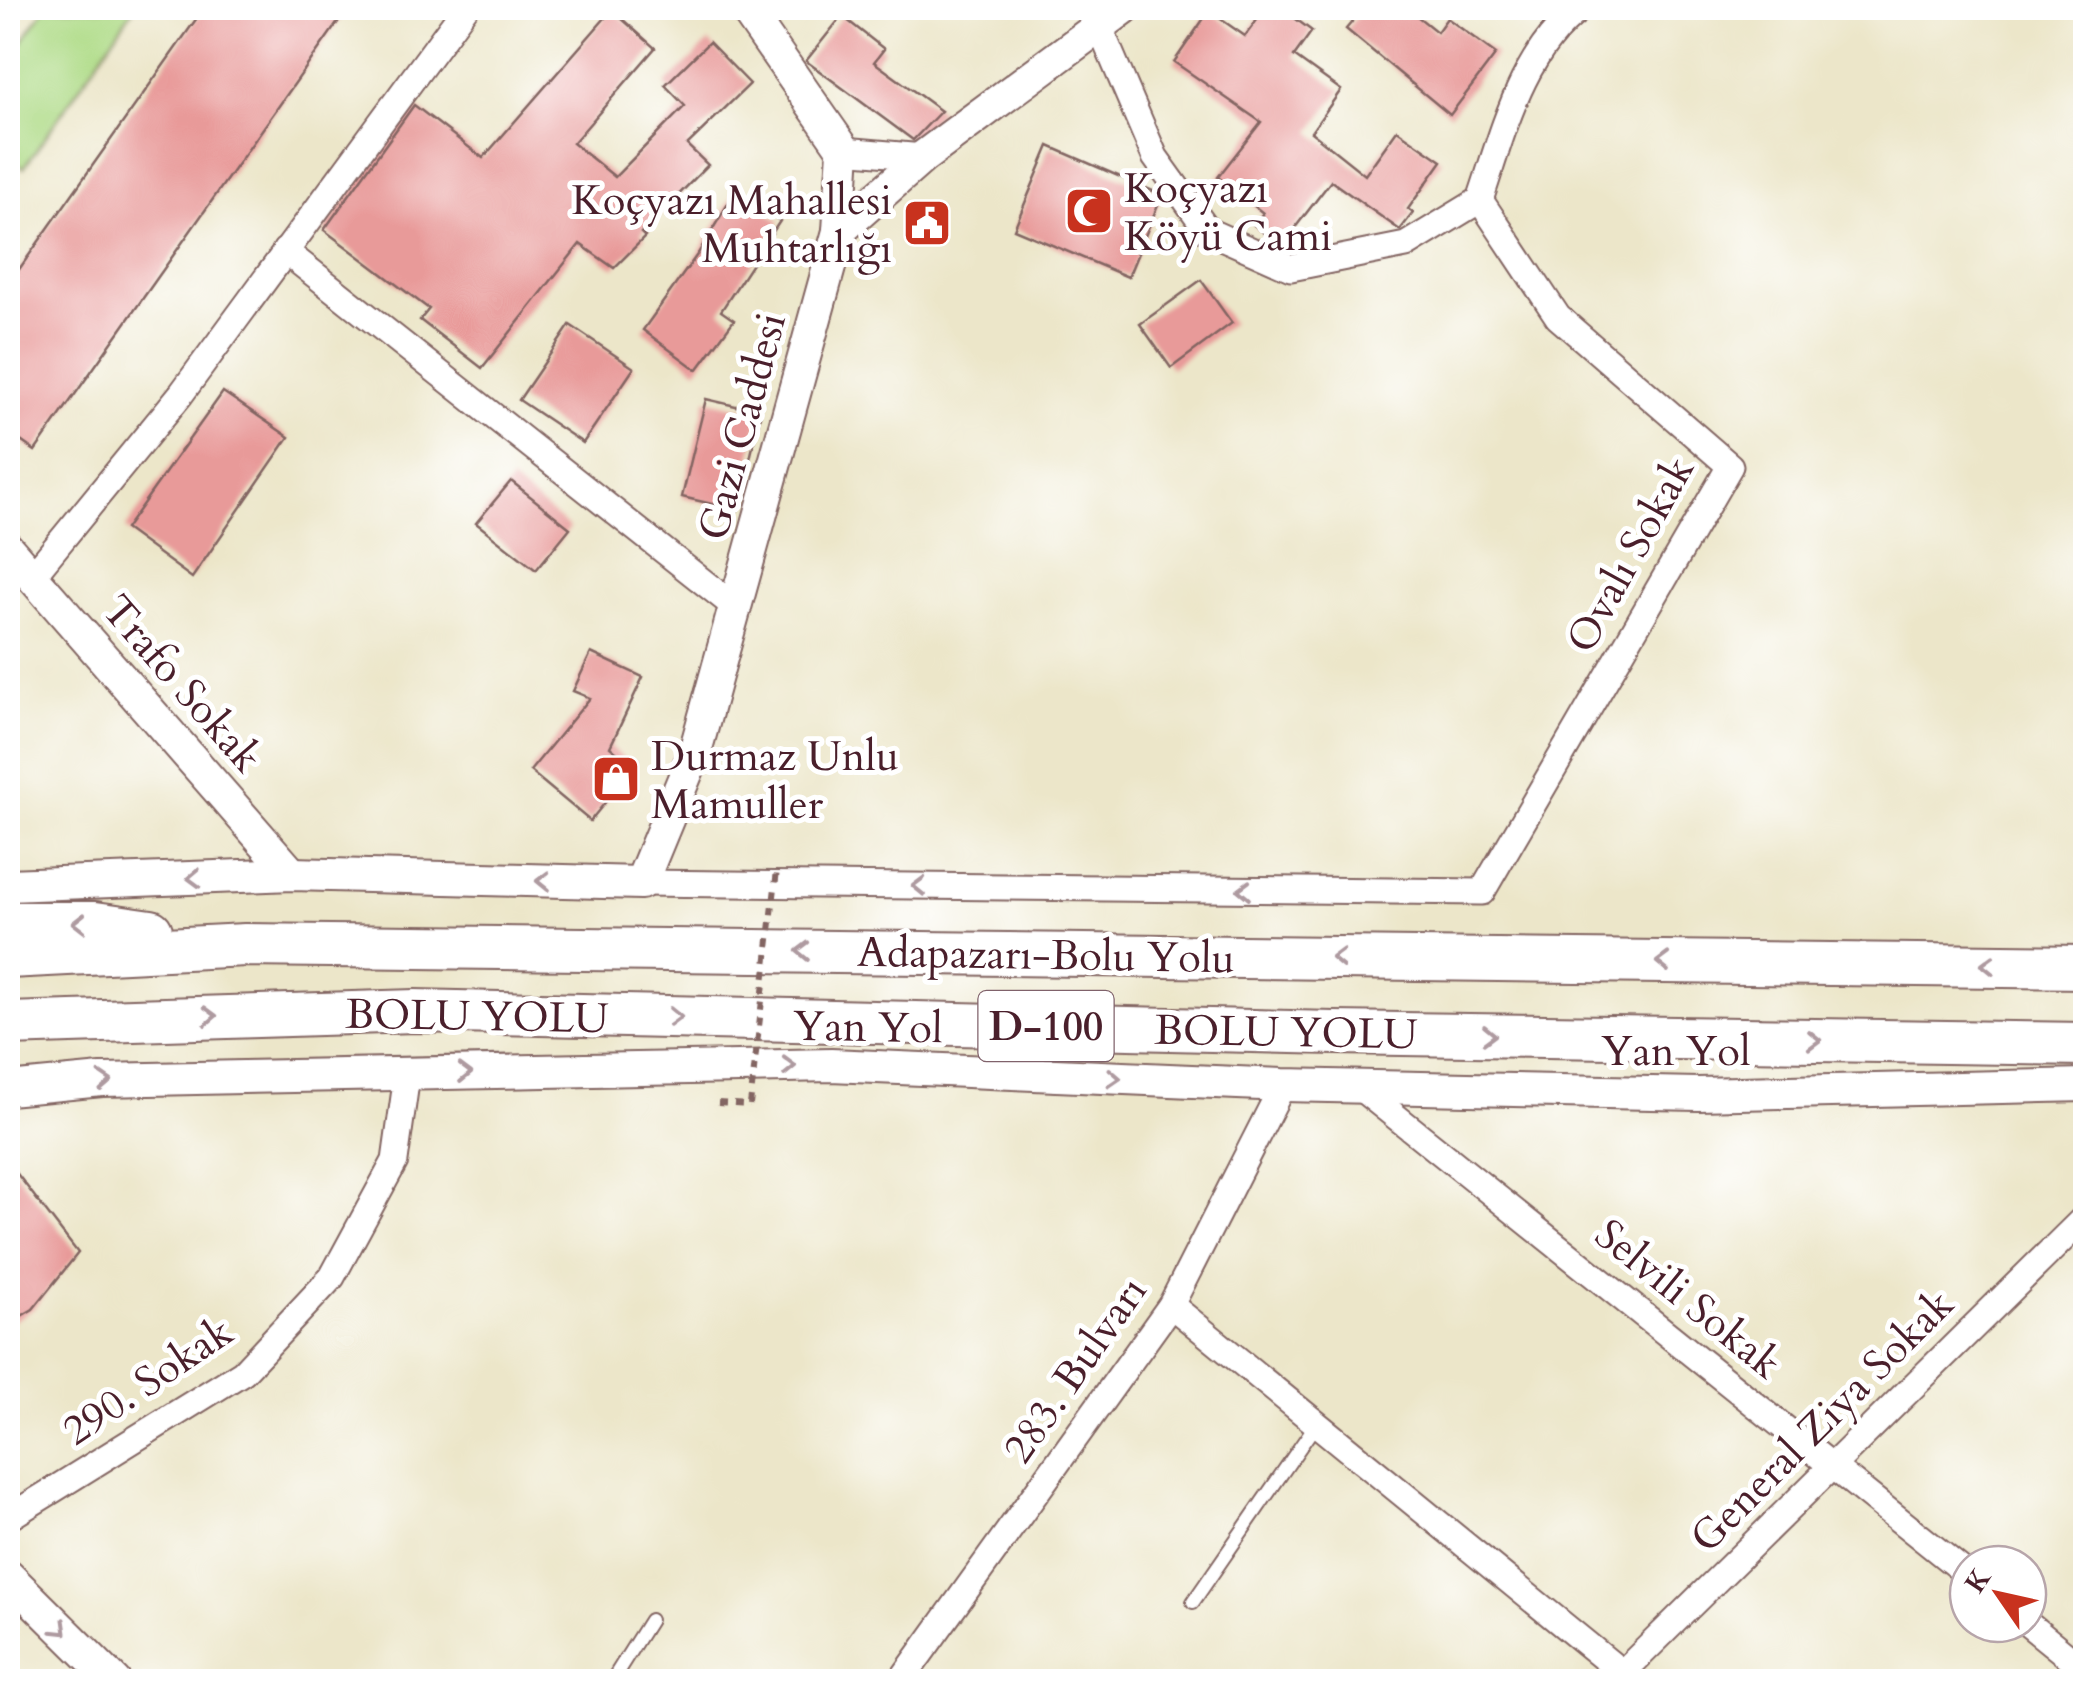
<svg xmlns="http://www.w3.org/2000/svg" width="2093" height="1689" font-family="Cardo,serif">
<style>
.green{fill:#afdb87;stroke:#7c7d59;stroke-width:2.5}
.building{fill:#e89a99}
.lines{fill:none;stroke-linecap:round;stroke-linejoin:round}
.service-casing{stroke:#836562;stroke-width:16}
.minor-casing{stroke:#836562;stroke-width:29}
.tertiary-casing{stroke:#836562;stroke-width:36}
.trunk-casing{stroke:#836562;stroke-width:46}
.path{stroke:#836562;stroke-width:6;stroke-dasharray:8 8;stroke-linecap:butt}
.service{stroke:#fff;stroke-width:12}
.minor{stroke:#fff;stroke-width:25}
.tertiary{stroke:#fff;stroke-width:32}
.trunk{stroke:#fff;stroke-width:42}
.path-bridge{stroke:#836562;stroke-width:6;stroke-dasharray:8 8;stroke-linecap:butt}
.oneway{stroke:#ae9aa0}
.labels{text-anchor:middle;stroke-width:10;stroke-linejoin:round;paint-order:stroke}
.shield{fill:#fff;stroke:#80626b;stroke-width:2.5}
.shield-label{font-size:40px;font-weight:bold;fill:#4a1f2b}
.poi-label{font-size:42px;fill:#4a1f2b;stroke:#fff;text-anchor:start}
.street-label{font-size:42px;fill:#4a1f2b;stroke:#fff}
</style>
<rect width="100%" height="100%" fill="#fff"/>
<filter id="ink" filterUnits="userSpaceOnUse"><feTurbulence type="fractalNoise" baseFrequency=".01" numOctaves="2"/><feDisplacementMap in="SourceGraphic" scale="20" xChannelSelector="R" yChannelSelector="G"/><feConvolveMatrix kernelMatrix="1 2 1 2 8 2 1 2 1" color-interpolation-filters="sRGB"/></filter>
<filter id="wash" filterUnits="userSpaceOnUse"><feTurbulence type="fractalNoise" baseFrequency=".0048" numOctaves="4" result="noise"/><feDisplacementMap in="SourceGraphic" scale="40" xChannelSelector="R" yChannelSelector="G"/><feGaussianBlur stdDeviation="2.25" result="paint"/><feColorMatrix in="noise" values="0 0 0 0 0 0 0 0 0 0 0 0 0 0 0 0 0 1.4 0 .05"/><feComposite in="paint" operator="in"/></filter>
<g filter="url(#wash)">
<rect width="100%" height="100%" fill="#ece6c9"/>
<path class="green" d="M45 8H134L24 168 8 157V62Z"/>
<g id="blocks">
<g class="building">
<path d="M204 8H348L35 451 8 432V285Z"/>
<path d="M1266 8H1281L1312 31 1294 56 1341 90 1311 132 1365 175 1397 130 1442 161 1408 209 1413 213 1400 230 1331 181 1281 246 1254 225 1263 213 1218 177 1261 122 1174 62 1209 11 1245 36Z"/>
<path d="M1364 8H1407L1437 32 1447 18 1496 54 1450 115 1346 29Z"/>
<path d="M612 10 655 48 573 143 615 177 685 106 665 85 709 42 750 84 687 145 708 165 641 233 645 237 614 268 580 244 482 368 420 320 429 309 324 230 414 105 483 158Z"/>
<path d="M842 16 884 49 874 62 941 111 913 140 806 61Z"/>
<path d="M1049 146 1162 195 1128 277 1014 229Z"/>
<path d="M735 192 780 221 721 311 734 320 697 370 643 330 699 252Z"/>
<path d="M1201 280 1232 323 1171 368 1140 324Z"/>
<path d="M570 325 634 368 583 443 519 400Z"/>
<path d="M223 392 289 437 192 578 125 529Z"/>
<path d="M706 399 761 412 738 510 682 497Z"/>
<path d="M511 481 570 528 536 570 476 523Z"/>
<path d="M591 653 643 677 610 747 634 767 590 821 530 771 590 698 573 691Z"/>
<path d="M8 1162 78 1253 33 1309 8 1324Z"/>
</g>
</g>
</g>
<g filter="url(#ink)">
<use href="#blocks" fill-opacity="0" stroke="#836562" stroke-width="2.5"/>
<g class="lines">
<g class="service-casing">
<g id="service">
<path d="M1193 1602 1316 1424"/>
<path d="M611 1682 650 1620"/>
</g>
</g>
<g class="minor-casing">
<g id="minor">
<path d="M1099 26 1155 157 1208 231 1291 268 1406 245 1480 200C1503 133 1521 52 1581 8"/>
<path d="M844 150 923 157"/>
<path d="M285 251 735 607"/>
<path d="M33 575 181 394 465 8"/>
<path d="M641 883 1482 892 1730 466 1558 317 1480 200"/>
<path d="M1359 1087 1968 1575"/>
<path d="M1171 1305 1632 1681"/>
<path d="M8 1518 243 1372 332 1277 395 1161 407 1075"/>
<path d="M2028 1624 2086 1671"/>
<path d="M900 1682 1171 1305 1283 1085"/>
<path d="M1613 1682 2086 1216"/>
</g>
</g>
<g class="tertiary-casing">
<g id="tertiary">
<path d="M839 231 923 157 1124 8"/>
<path d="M8 549 292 874"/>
<path d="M8 885 292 874 641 883 695 752 839 231 844 150 745 8"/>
<path d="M8 1089 102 1080 831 1065 1283 1085 1698 1094 2086 1085"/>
<path d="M8 1576 115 1682"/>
</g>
</g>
<g class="trunk-casing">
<g id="trunk">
<path d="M8 923H95L151 931"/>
<path d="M8 957 245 945 2086 967"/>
<path d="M8 1024 415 1011 1335 1033 2086 1044"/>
</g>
</g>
<path class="path" d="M718 1103 750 1105"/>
<use href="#service" class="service"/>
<use href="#minor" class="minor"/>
<use href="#tertiary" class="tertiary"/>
<use href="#trunk" class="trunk"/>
<path class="path-bridge" d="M750 1105 777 870"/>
</g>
<defs><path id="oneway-chevron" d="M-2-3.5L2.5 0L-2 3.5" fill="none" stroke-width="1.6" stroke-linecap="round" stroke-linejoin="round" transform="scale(2.5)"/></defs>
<g class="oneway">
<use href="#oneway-chevron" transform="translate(194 878) rotate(178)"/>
<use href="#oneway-chevron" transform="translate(543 881) rotate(-179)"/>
<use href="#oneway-chevron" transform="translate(919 886) rotate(-179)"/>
<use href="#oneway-chevron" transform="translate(1244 890) rotate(-179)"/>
<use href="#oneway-chevron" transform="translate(79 923) rotate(-180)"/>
<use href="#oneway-chevron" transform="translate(803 951) rotate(-179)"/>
<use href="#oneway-chevron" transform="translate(1338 958) rotate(-179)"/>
<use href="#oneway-chevron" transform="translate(1663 962) rotate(-179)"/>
<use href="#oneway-chevron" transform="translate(1988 965) rotate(-179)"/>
<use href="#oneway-chevron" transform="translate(210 1016) rotate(-2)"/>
<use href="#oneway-chevron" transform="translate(675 1017) rotate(1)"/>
<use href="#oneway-chevron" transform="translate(1489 1035) rotate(1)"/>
<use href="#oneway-chevron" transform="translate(1814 1040) rotate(1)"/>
<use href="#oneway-chevron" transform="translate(789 1066) rotate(-1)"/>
<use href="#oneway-chevron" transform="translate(465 1073) rotate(-1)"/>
<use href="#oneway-chevron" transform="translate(1114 1078) rotate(3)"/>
<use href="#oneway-chevron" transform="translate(105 1081) rotate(-3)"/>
<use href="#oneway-chevron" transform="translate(61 1629) rotate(44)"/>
</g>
</g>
<defs>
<g id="mosque-square" transform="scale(2.5)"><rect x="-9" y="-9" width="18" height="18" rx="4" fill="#c8321e" stroke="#fff"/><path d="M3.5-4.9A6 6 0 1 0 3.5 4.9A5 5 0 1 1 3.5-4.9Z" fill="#fff"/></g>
<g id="civic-square" transform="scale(2.5)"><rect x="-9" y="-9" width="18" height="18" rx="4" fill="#c8321e" stroke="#fff"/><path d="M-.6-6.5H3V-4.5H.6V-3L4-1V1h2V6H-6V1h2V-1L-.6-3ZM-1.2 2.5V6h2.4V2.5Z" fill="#fff"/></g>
<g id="shop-square" transform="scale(2.5)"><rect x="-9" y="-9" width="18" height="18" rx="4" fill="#c8321e" stroke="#fff"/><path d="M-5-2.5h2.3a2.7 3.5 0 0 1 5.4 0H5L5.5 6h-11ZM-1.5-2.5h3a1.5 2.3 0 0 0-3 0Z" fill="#fff"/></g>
</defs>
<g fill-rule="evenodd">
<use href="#mosque-square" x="1089" y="211"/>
<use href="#civic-square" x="927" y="223"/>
<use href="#shop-square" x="616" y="779"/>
</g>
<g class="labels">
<rect class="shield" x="978.5" y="991" width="135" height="70" rx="8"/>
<g class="shield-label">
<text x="1046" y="1040">D-100</text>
</g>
<g class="poi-label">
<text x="1124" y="202">Koçyazı<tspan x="1124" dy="48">Köyü Cami</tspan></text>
<text x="892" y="214" text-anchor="end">Koçyazı Mahallesi<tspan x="892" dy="48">Muhtarlığı</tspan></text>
<text x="651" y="770">Durmaz Unlu<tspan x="651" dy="48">Mamuller</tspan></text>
</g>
<g class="street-label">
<text transform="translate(741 426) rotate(-75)" y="15">Gazi Caddesi</text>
<text transform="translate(1629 554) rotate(-61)" y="15">Ovalı Sokak</text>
<text transform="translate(183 683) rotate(49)" y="15">Trafo Sokak</text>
<text transform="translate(1046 954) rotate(1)" y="15">Adapazarı-Bolu Yolu</text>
<text transform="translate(477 1015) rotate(1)" y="15">BOLU YOLU</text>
<text transform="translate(868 1026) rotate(1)" y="15">Yan Yol</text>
<text transform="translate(1286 1031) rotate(1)" y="15">BOLU YOLU</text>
<text x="1676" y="1065">Yan Yol</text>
<text transform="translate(1689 1298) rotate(39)" y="15">Selvili Sokak</text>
<text transform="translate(1074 1369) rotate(-55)" y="15">283. Bulvarı</text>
<text transform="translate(147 1380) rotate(-34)" y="15">290. Sokak</text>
<text transform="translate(1821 1420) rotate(-45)" y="15">General Ziya Sokak</text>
</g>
</g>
<rect width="2093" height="1689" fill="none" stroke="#fff" stroke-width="40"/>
<g transform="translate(1998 1594) rotate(304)"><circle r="48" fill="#ffffff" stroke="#b7a5aa" stroke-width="2.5"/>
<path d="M0-8L18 38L0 25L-18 38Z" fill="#c8321e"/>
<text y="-15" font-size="28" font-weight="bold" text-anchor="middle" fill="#4a1f2b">K</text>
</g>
</svg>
